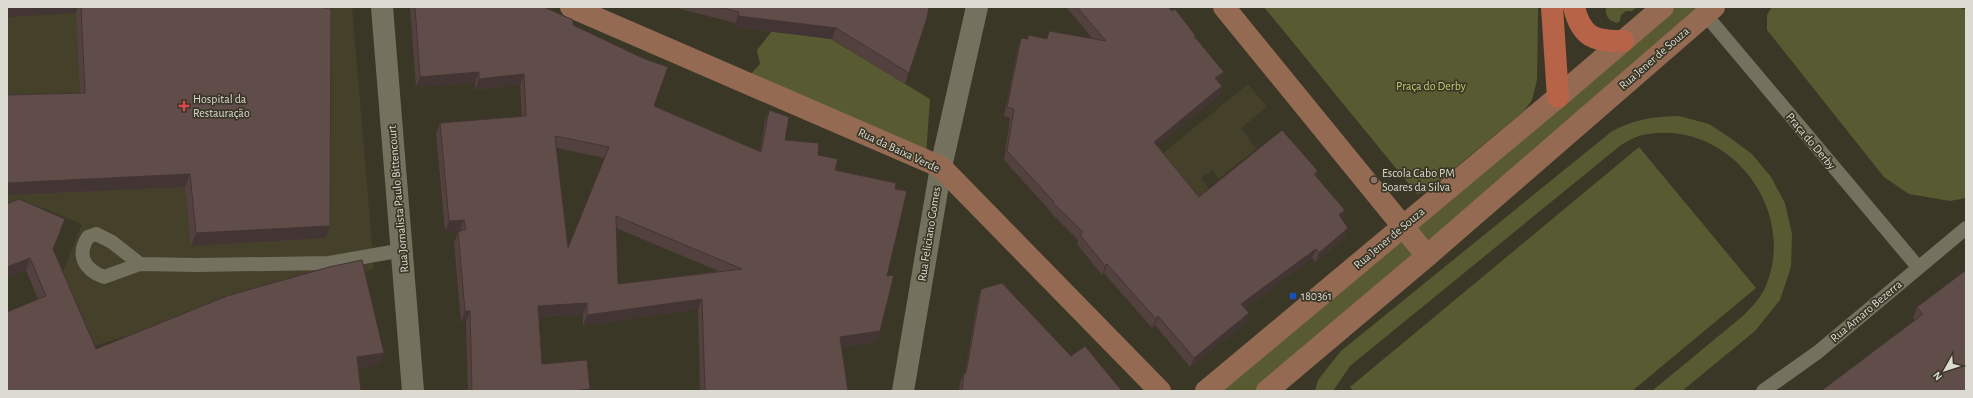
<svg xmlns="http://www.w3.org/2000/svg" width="1973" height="398" font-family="'Alegreya Sans',sans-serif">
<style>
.built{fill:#45402a}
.green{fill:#585b31}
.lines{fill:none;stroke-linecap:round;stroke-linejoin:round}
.lane{stroke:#74715f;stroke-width:14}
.street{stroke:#74715f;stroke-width:22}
.secondary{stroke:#956a53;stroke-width:22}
.primary{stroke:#b76348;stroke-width:22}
.wall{fill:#53413f;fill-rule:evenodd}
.shaded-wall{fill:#433533}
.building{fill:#604c49;stroke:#433533;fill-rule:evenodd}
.health-dot{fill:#e0444e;stroke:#3a3727;stroke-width:1.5}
.education-dot{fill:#8d6e63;stroke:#3a3727;stroke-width:1.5}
.transit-dot{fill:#1a4fb4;stroke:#3a3727;stroke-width:1.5}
.labels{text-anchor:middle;stroke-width:3.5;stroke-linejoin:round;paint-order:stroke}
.street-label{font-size:12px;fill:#dcdbd1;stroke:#3a3727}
.park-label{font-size:12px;fill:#c4ca6e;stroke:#3a3727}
.poi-label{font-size:12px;fill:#dcdbd1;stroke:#3a3727;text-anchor:start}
</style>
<rect width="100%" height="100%" fill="#3a3727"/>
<g class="built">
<path d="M7 7H352L374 269 220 309 93 346 62 274 82 224 35 205 7 207Z"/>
<path d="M1248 84 1267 107 1241 128 1256 149 1218 179 1213 170 1201 178 1212 193 1196 206 1157 158Z"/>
</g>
<g class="green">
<path d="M1264 7H1538L1537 80 1532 100 1524 111 1426 192 1417 194Z"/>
<path d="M1606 7H1637L1632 11H1626L1621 15 1620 21 1617 23C1608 21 1605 15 1606 7Z"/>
<path d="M1663 7H1715L1267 391H1208Z"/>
<path d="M1772 7H1958L1966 10V198L1950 201 1909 194 1884 177 1767 30V15Z"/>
<path d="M772 31 831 39 930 99 926 155 749 76 760 64 757 50Z"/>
<path d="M1679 116 1709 124 1729 137 1752 154 1771 177 1785 203 1792 234 1791 267 1780 300 1755 331 1682 391H1652L1744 315C1753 306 1763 295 1767 283 1797 205 1725 117 1643 135 1636 136 1628 141 1621 145L1350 366 1333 391H1315L1318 380 1341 351 1611 132C1635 119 1651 117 1679 116Z"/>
<path d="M1639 147 1756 288 1632 391H1353L1350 387Z"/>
</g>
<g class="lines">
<g class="lane">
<path d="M1705 14 1918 267"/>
<path d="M140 264 112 242 96 234 88 237C76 256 85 270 104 277L140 264 198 265 329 263 403 250"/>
<path d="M1763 391 1818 352 1966 228"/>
</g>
<g class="street">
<path d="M382 7 413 391"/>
<path d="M903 391 941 167 977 7"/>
</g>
<g class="secondary">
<path d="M571 7 941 167 1160 391"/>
<path d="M1224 7 1427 256"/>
<path d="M1206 391 1558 97 1663 7"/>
<path d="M1267 391 1427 256 1714 7"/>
</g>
<g class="primary">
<path d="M1552 7 1558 97"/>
<path d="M1574 7C1581 37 1595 42 1623 41"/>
</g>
</g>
<g class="wall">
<path d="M7 7H324L330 226 325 238 191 246 185 187 7 195V95L80 93 76 13Z"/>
<path d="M410 7H544L573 25 654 106 760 151 765 121 769 110 785 140 818 155 835 170 895 189 887 276 880 331 876 342 842 347 848 391H700L698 309 583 326V314L539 317 542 364 590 391H468L466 322H461L454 243 458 232 460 231H445L436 134 440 123 522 116 520 85 475 90V83L416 87ZM556 148 605 158 568 248ZM616 228 702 264 719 271 618 284Z"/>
<path d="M673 7H929L905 84 832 39 734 27 735 23Z"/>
<path d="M1066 7H1168L1195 35V36L1221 81 1219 82 1222 86 1219 95 1157 145 1199 197 1318 171 1316 176 1342 219 1345 237 1316 262 1312 258 1245 308 1246 322 1190 367 1155 325 1152 328 1104 273 1102 275 1077 244 1078 240 1050 212V211L1004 160 1010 118 1004 116 1018 47 1021 38 1027 39 1028 35 1046 39 1049 31 1093 39Z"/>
<path d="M61 231 53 250 96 349 384 353 379 365 359 369 7 391 38 299 26 270 7 278Z"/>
<path d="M1966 270V391L1913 318 1917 307Z"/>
<path d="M981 289 1071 356 1122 391H959L960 382 964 373H965L978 298Z"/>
</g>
<g class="shaded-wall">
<path d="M7 7H78L76 13 7 17Z"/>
<path d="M738 16 836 28 832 39 734 27Z"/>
<path d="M479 72 475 83 416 87 420 77Z"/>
<path d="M1224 72 1221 81 1212 87 1215 78Z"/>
<path d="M524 74 520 85 475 90 479 79Z"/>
<path d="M1222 86 1219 95 1150 151 1154 142Z"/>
<path d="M190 174 185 187 7 195V183Z"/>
<path d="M1345 210 1342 219 1339 215Z"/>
<path d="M464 220 460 231H445L449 221Z"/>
<path d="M330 226 325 238 191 246 196 233Z"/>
<path d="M1348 228 1345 237 1316 262 1319 253Z"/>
<path d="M1316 249 1312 258 1238 313 1241 304Z"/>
<path d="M30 258 26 270 7 278V267Z"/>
<path d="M1107 264 1104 273 1102 275 1105 266Z"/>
<path d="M702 299 698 309 583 326 587 315Z"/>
<path d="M587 303 583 314 534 317 538 306Z"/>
<path d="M465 311H470L466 322H461Z"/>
<path d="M1249 313 1246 322 1190 367 1194 358Z"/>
<path d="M1158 316 1155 325 1152 328 1156 319Z"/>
<path d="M880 331 876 342 836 348 840 337Z"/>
<path d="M384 353 379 365 353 370 357 357Z"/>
<path d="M590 389V391H572Z"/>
</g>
<g class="building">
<path d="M81 7H324V8H331L330 226 196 233 190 174 7 183V95L85 93Z"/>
<path d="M415 7H544L573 20V25L645 59 668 67 654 106 761 152 769 110 789 117 785 140 819 143 818 155 838 159 835 170 896 183 895 189 907 191 887 276 894 275 880 331 840 337 848 391H705L702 299 587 315V303L538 306 542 364 587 360 590 389 572 391H472L470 311H465L458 232 466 229 464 220 449 221 440 123 526 116 524 74 479 79V72L420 77ZM555 136 609 147 568 248ZM616 216 742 269 618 284Z"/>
<path d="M719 7H929L927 18 909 73 836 28 738 16 739 12Z"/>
<path d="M1077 7H1168L1172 11 1175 9 1195 35 1194 36 1224 72 1215 78 1222 86 1154 142 1199 197 1282 130 1318 171 1314 174 1345 210 1339 215 1348 228 1319 253 1316 249 1241 304 1249 313 1194 358 1158 316 1156 319 1107 264 1105 266 1080 235 1083 232 1053 203 1054 202 1007 151 1014 109 1007 107 1021 38 1028 39V35L1047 39 1049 31 1106 41Z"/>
<path d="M19 199 65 219 53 249 96 349 227 296 329 267 362 260 384 353 357 357 361 391H7V312L46 296 30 258 7 267V204Z"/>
<path d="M1966 270V391H1821L1923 314 1917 307Z"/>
<path d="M1002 283 1071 356 1085 346 1122 391H962L964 373H966L981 289Z"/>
</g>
<path class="health-dot" d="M182 100h4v4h4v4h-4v4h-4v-4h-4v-4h4z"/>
<circle class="education-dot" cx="1374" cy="180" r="4"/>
<rect class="transit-dot" x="1289" y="292" width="8" height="8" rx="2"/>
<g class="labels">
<g class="street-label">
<text transform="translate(1654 58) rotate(-41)" y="4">Rua Jener de Souza</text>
<text transform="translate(1811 141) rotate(50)" y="4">Praça do Derby</text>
<text transform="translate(899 150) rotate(25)" y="4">Rua da Baixa Verde</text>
<text transform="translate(398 199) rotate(-95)" y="4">Rua Jornalista Paulo Bittencourt</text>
<text transform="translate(929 234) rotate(-81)" y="4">Rua Feliciano Gomes</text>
<text transform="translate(1389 238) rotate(-40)" y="4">Rua Jener de Souza</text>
<text transform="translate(1866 311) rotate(-40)" y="4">Rua Amaro Bezerra</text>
</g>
<g class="park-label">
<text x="1431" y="90">Praça do Derby</text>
</g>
<g class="poi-label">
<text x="193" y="103">Hospital da<tspan x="193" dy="14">Restauração</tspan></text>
<text x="1382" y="177">Escola Cabo PM<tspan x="1382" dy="14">Soares da Silva</tspan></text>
<text x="1301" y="300">180361</text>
</g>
</g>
<rect width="1973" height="398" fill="none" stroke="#dcdbd1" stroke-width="16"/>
<g transform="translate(1945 370) rotate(231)" stroke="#3a3727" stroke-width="3" paint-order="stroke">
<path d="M0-3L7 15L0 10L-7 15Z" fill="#dcdbd1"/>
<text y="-6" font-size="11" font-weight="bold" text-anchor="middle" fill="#dcdbd1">N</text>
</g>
</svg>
